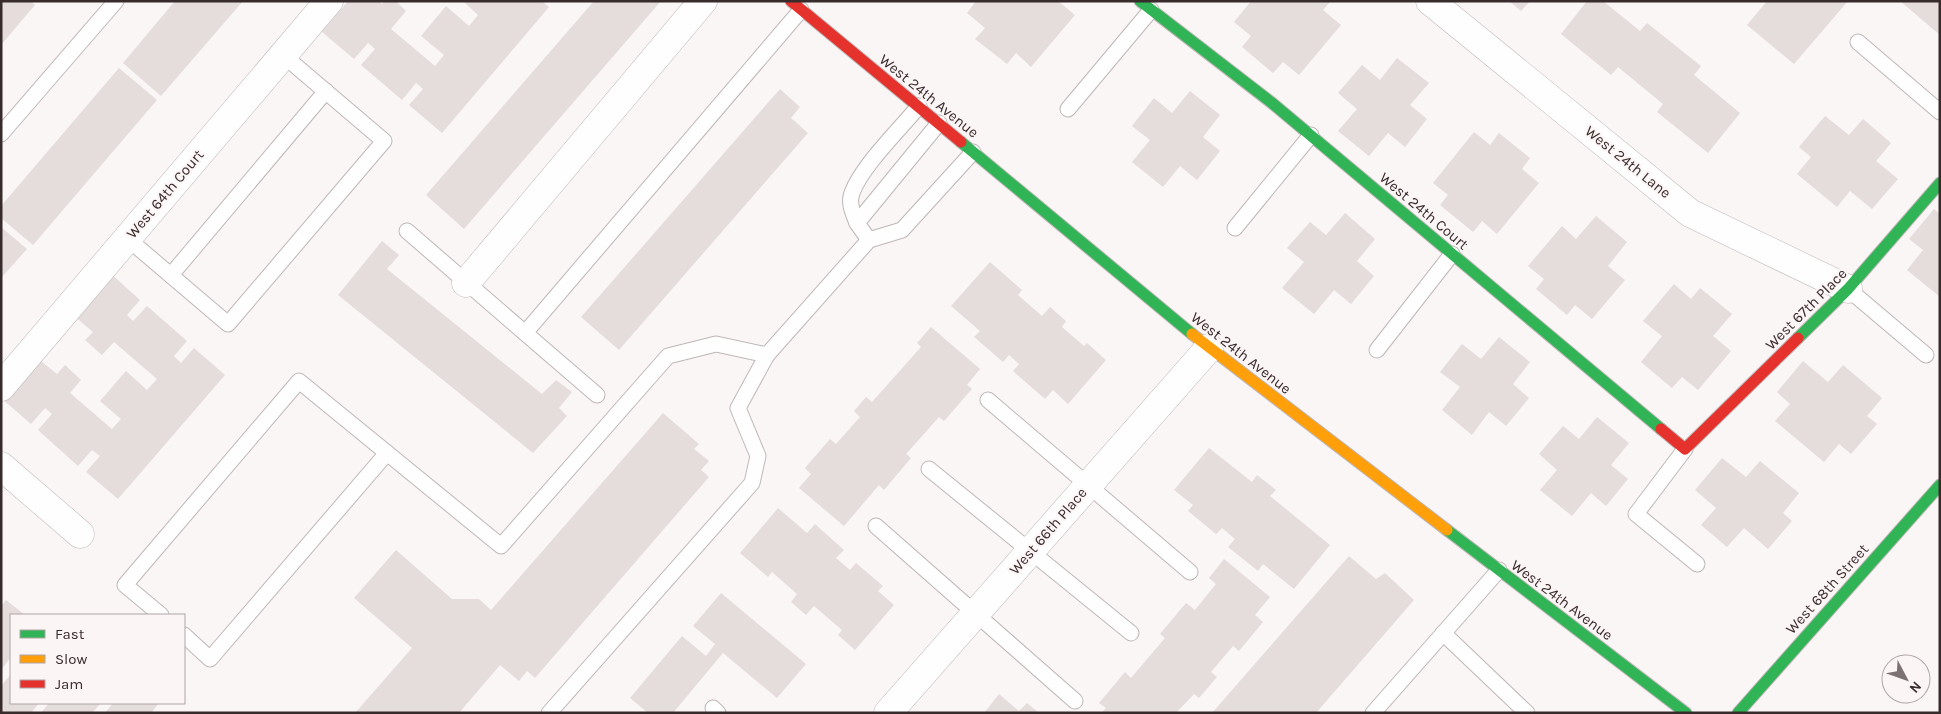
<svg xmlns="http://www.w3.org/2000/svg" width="1941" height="714" font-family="Karla,sans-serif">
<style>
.building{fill:#e5dcdc}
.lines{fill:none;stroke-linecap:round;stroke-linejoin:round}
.lane-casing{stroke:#bfb7b7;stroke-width:17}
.street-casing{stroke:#bfb7b7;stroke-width:29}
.fast-casing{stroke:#bfb7b7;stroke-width:13}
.slow-casing{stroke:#bfb7b7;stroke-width:13}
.jam-casing{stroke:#bfb7b7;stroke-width:13}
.lane{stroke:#fefefe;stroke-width:15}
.street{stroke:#fefefe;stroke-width:28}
.fast{stroke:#30b455;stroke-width:11}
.slow{stroke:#ff9f0a;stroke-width:11}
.jam{stroke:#e5322d;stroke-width:11}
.labels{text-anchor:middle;stroke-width:4;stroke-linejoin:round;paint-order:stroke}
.street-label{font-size:15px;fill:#382b2c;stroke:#fcf5f5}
</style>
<rect width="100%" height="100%" fill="#fbf6f6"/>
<g class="building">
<path d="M1 1H31L35 5 1 45Z"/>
<path d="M175 1H243L161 96 123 63Z"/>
<path d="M348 1H379L382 4 384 1H396L406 11 391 29 435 66 444 55 421 36 446 6 469 26 478 15 463 1H542L549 7 442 133 409 105 423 89 416 83 402 100 361 65 375 49 368 43 354 59 322 32Z"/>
<path d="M594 1H661L464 229 426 195Z"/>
<path d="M976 1H1058L1075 15 1031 67 1016 53 1007 64 975 39 985 28 967 13Z"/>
<path d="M1251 1H1331L1323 10 1341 25 1299 75 1283 62 1273 73 1242 47 1251 36 1234 22Z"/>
<path d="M1509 1H1530L1521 11Z"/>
<path d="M1587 1H1603L1640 31 1647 23 1701 66 1694 75 1740 113 1708 153 1657 112 1663 104 1618 67 1611 75 1561 34Z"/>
<path d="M1767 1H1848L1794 64 1747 25Z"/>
<path d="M1900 1H1940V35Z"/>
<path d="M1397 58 1429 83 1410 105 1427 119 1405 147 1388 133 1369 156 1338 131 1357 109 1338 93 1362 65 1380 80Z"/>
<path d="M119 68 157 100 33 245 1 218V206Z"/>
<path d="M780 89 800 107 791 118 808 133 619 350 581 317Z"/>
<path d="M1190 91 1220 115 1203 137 1220 151 1197 180 1180 166 1163 187 1132 162 1150 140 1132 126 1154 98 1172 113Z"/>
<path d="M1825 116 1849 135 1863 119 1891 143 1876 161 1898 179 1872 209 1850 191 1837 207 1797 174 1811 157 1799 147Z"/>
<path d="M1474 132 1490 145 1499 133 1530 158 1522 169 1539 183 1497 234 1482 221 1473 232 1440 205 1448 195 1433 183Z"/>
<path d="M1934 209 1940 214V297L1907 270 1923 250 1909 239Z"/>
<path d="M1345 213 1375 239 1357 261 1374 276 1351 304 1334 290 1314 314 1282 288 1304 262 1287 248 1310 222 1326 235Z"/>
<path d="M1596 216 1627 242 1608 266 1625 280 1592 319 1575 305 1567 315 1536 289 1544 279 1528 266 1562 226 1576 239Z"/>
<path d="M1 227 27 249 1 278Z"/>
<path d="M382 241 399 255 387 269 542 394 556 380 572 392 559 408 567 416 533 453 338 295Z"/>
<path d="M990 262 1022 290 1018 295 1042 316 1050 307 1066 321 1062 327 1084 346 1087 343 1106 360 1068 404 1053 390 1045 399 1013 371 1019 364 1009 355 1003 362 974 337 980 331 951 306Z"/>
<path d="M109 272 140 300 127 315 133 321 147 306 187 341 174 356 181 363 194 348 225 375 118 499 86 472 100 456 92 450 78 466 38 430 52 414 45 408 31 424 1 398 36 357 57 374 65 365 81 380 70 393 112 429 121 419 100 401 126 371 147 390 157 379 114 342 102 355 85 340 93 332 73 315Z"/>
<path d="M1674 284 1691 299 1700 288 1732 314 1713 336 1731 351 1698 390 1682 377 1672 388 1641 362 1662 336 1643 321Z"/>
<path d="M931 327 980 369 967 385 972 389 944 421 939 417 906 454 911 458 884 490 879 485 844 526 799 488 811 474 805 468 830 439 836 444 860 417 854 411 866 397 872 402 921 347 917 343Z"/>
<path d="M1499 337 1530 362 1513 384 1529 398 1506 426 1489 412 1472 435 1442 410 1460 387 1440 372 1462 344 1481 359Z"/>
<path d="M1803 361 1828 382 1843 365 1882 398 1867 416 1877 424 1851 454 1839 444 1824 462 1775 421 1790 404 1777 392Z"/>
<path d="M663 413 699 444 694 449 709 461 701 470 709 477 535 678 527 671 519 681 500 665 459 713H355L412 648 354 598 396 550 452 599H479L491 610Z"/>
<path d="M1597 417 1629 443 1611 465 1628 479 1606 506 1591 493 1572 516 1540 490 1557 470 1539 454 1563 426 1579 439Z"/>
<path d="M1209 448 1252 482 1257 475 1276 490 1270 496 1330 545 1294 589 1263 564 1258 571 1228 547 1235 539 1222 528 1216 534 1188 511 1193 505 1174 490Z"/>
<path d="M1722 458 1746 477 1760 461 1799 493 1783 513 1792 521 1768 549 1744 528 1727 547 1701 525 1716 508 1695 490Z"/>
<path d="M778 508 807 533 815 524 844 550 836 558 850 570 856 563 883 586 878 591 894 605 855 650 838 635 842 630 814 606 806 615 791 602 797 594 772 572 768 577 740 553Z"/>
<path d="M1349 556 1376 579 1385 573 1414 600 1316 713H1212Z"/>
<path d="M1224 559 1270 597 1255 615 1263 622 1239 651 1233 646 1211 672 1217 677 1199 698 1194 694 1176 713H1101L1106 708 1099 703 1125 672 1131 678 1165 638 1160 634 1186 603 1195 610 1216 584 1209 578Z"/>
<path d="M721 593 806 664 777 698 723 653 673 713H648L630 698 682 636 706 656 715 644 693 626Z"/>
<path d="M6 600 25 615H11V657L1 670V606Z"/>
<path d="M11 674V703H39L31 713H4L1 711V686Z"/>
<path d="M999 694 1019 711 1027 703 1039 713H984Z"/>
<path d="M49 703H101L92 713H41Z"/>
<path d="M113 703H159L151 713H105Z"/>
</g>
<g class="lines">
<g class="lane-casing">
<g id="lane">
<path d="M1858 42 1940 112"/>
<path d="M1068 109 1151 10"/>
<path d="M939 123 857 223 869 240 902 230 973 152"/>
<path d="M1 134 116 1"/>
<path d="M857 223C853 213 848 203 852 193 861 167 900 129 919 106"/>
<path d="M1235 228 1311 135"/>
<path d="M407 231 525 333 801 10"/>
<path d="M128 239 228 324 384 141 283 55"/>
<path d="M171 275 326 91"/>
<path d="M1848 289 1926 355"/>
<path d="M525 333 597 395"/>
<path d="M1377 350 1452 254"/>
<path d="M988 400 1190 572"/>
<path d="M1685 449 1636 514 1697 564"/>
<path d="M929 469 1131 633"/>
<path d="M876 526 1075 701"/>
<path d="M161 615 125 585 299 381 501 546 668 356 716 344 767 355 869 240"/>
<path d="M1443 633 1527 713"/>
<path d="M184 635 210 659 387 453"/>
<path d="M713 708 718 713"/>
<path d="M549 713 752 483 758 456 738 408 767 355"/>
<path d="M1373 713 1499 570"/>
</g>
</g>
<g class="street-casing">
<g id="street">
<path d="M1430 1 1690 213 1848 289"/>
<path d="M466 283 703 1"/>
<path d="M1 387 329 1"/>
<path d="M1 466 80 534"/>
<path d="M888 713 1209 348"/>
</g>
</g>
<g class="fast-casing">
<g id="fast">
<path d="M1140 1 1272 103 1661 429"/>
<path d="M961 142 1192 334"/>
<path d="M1798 338 1848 289 1940 183"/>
<path d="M1447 530 1686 713"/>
<path d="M1738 713 1940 485"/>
</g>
</g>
<g class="slow-casing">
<path id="slow" d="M1192 334 1447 530"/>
</g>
<g class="jam-casing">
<g id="jam">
<path d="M791 1 961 142"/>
<path d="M1661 429 1685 449 1798 338"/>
</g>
</g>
<use href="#lane" class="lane"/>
<use href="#street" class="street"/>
<use href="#fast" class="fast"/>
<use href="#slow" class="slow"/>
<use href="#jam" class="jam"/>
</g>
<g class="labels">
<g class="street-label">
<text transform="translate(929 96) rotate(39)" y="5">West 24th Avenue</text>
<text transform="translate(1628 162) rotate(39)" y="5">West 24th Lane</text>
<text transform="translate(165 194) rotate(-50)" y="5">West 64th Court</text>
<text transform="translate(1424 211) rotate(40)" y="5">West 24th Court</text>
<text transform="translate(1806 309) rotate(-45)" y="5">West 67th Place</text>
<text transform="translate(1241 353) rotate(38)" y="5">West 24th Avenue</text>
<text transform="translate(1048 531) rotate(-49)" y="5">West 66th Place</text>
<text transform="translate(1827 589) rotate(-48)" y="5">West 68th Street</text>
<text transform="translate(1562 600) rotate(37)" y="5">West 24th Avenue</text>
</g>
</g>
<rect width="1941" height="714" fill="none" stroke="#382b2c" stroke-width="5"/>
<rect x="10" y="614" width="175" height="90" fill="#fcf5f5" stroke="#aea4a5"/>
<rect x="20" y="630" width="25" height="8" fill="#30b455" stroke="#aea4a5"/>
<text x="55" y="639" font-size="15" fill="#382b2c">Fast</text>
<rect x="20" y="655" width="25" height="8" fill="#ff9f0a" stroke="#aea4a5"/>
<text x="55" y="664" font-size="15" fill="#382b2c">Slow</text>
<rect x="20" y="680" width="25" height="8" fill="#e5322d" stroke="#aea4a5"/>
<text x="55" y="689" font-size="15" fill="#382b2c">Jam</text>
<g transform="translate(1906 679) rotate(131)"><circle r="24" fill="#fcf5f5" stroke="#aea4a5"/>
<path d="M0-4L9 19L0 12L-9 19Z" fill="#7c7273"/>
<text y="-8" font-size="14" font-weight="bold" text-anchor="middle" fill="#382b2c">N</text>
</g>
</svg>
